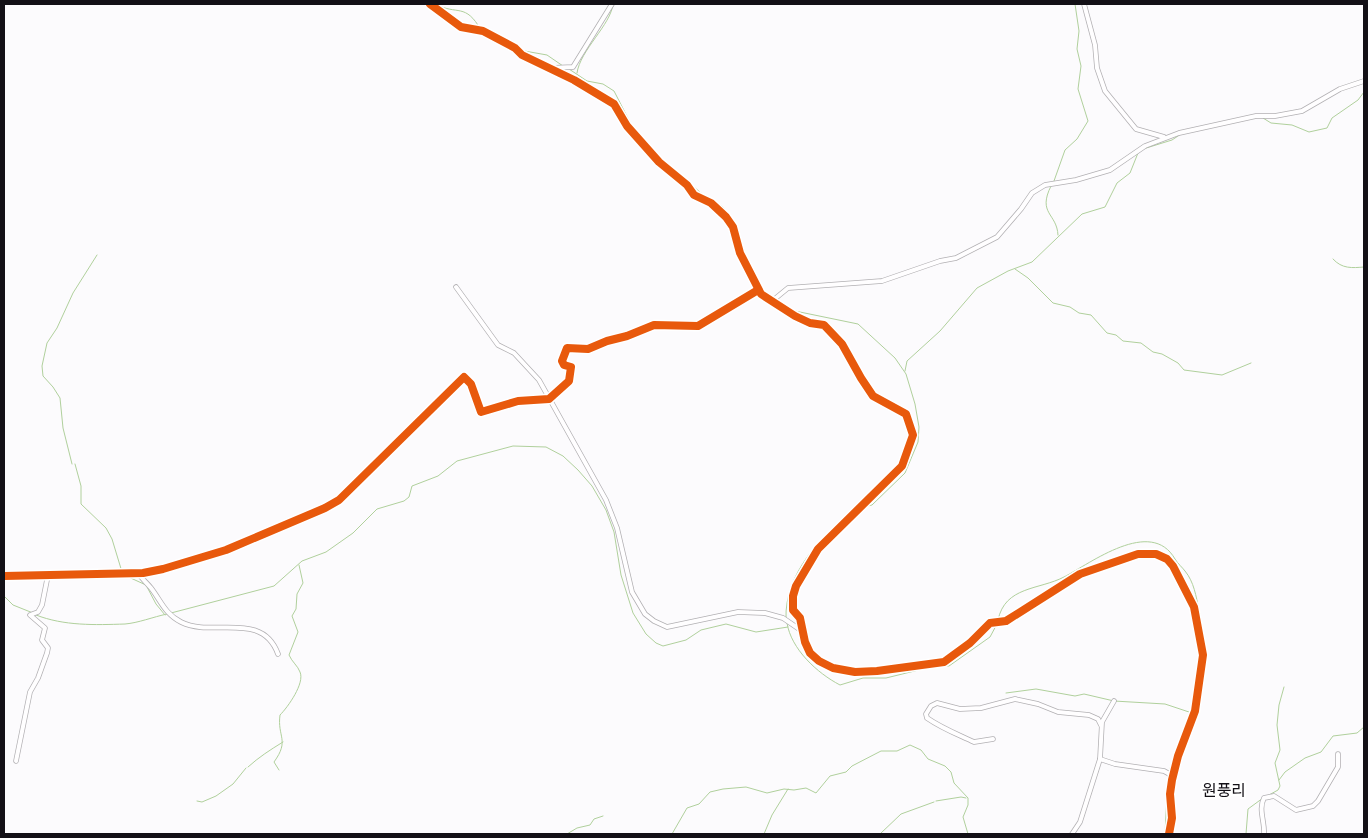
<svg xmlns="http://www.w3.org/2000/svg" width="1368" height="838" font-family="'Exo 2','Noto Sans KR',sans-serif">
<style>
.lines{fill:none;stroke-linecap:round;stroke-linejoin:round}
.stream{stroke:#b0d09c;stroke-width:1}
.minor-casing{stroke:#b2b0b3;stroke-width:5.5}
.minor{stroke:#fffeff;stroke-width:4}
.cycleway-casing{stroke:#fff;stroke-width:11}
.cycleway{stroke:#e8590c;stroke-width:8}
.labels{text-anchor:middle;stroke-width:5;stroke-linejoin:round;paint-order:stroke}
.quarter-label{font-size:16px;fill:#131016;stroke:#fff}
</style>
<rect width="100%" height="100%" fill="#fcfbfd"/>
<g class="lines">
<g class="stream">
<path d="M435 4C458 16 465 2 481 30"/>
<path d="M483 33 498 43 512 49"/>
<path d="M519 50 547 55 563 66"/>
<path d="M569 69 587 81 603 84 614 91 632 126 657 155 701 193 723 207 733 222 754 276 765 292 773 298"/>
<path d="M577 73C580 50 611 25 613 4"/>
<path d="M1263 118 1271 123 1292 125 1309 132 1327 128 1332 118 1358 100 1364 92"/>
<path d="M1143 149 1172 140 1181 134"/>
<path d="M1054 181 1065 150 1077 139 1088 121 1078 89 1081 66 1077 49 1079 31 1075 4"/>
<path d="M1051 186C1037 214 1057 213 1058 235"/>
<path d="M1333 259C1342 269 1352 268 1364 267"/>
<path d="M1015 269 1028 278 1053 303 1070 307 1079 313 1091 315 1107 333 1116 335 1123 341 1141 343 1153 352 1162 354 1178 363 1184 370 1222 375 1251 363"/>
<path d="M776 301 795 311 858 324 895 358 906 374 915 404 919 427 918 442 905 473 872 505 863 507"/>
<path d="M905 371 907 361 940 331 977 288 1008 271 1032 262 1082 214 1105 207 1117 183 1130 173 1138 153"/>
<path d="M72 464 63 428 60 398 53 387 43 376 42 366 47 343 57 328 73 293 97 255"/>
<path d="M75 464 81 486V504L106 528 112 539 122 572"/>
<path d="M124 575 146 585 156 604 165 615"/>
<path d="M4 596 13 605 33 613"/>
<path d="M171 613 274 586 302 561 326 552 353 533 377 509 404 501 409 497 412 486 438 476 457 461 513 446 546 447 563 456 578 470 592 486 606 510 614 532 621 575 633 613 646 634 656 643 663 646 686 640 701 630 726 624 756 632 788 627"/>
<path d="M36 615C64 626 95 625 125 624 138 623 153 617 167 614"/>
<path d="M786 619C784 574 822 534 856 509"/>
<path d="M998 620C1005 586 1039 590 1064 577 1091 563 1151 517 1175 559 1178 564 1182 567 1185 571 1194 582 1196 596 1199 610 1204 636 1209 663 1200 689"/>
<path d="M787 623C791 649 817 673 840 685L863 678H886L935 666H949L990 637 997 624"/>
<path d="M1006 693 1036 689 1075 696 1084 694 1114 701 1165 704 1189 712"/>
<path d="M248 767C259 757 270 750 283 742"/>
<path d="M279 770 274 762C290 740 277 737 280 715 288 707 305 683 300 672 298 666 292 662 289 655L298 632 292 616 296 609 297 594 303 583 299 565"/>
<path d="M1169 771 1195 703"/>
<path d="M1279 780 1285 772 1305 758 1321 752 1333 736 1357 733 1364 727"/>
<path d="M1269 795 1278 790 1280 786 1275 763 1280 750 1277 725 1279 705 1284 687"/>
<path d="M197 801 202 802 216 796 233 784 246 768"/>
<path d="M936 801 961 797 966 798"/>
<path d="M567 834 577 828 590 825 594 819 603 816"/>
<path d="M672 834 687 808 699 804 710 792 723 789 746 787 767 793 784 789 794 790 806 788 816 793 830 776 846 772 852 766 881 751H897L910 745 921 750 928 759 945 766 951 772 954 783 968 798V805L963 817 968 834"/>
<path d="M764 834 772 815 788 789"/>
<path d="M880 834 901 814 934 802"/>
<path d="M1165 834 1168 775"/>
<path d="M1246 834 1248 809 1263 798"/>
</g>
<g class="minor-casing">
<g id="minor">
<path d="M430 4 461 27 483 31 515 48 522 55 574 80 614 104 627 126 659 162 687 185 694 195 711 203 726 217 733 227 740 253 761 294 795 316 810 323 824 325 842 344 861 378 873 396 906 414 913 435 902 466 818 549 796 586 793 596V610L800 618 805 642 810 653 819 661 833 668 855 672 877 671 944 662 970 643 990 623 1006 621 1080 574 1138 554H1156L1167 559 1173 566 1194 607 1203 655 1195 711 1178 756 1172 780 1170 794 1172 818 1169 834"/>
<path d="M1084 4 1095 45 1097 68 1105 91 1136 129 1164 137"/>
<path d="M550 68 573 67 612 4"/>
<path d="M456 287 498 345 514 353 539 380 606 500 617 528 632 592 645 614 654 621 667 627 738 612 765 613 783 618 802 631"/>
<path d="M771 302 788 288 882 281 940 261 956 258 997 237 1021 209 1032 193 1045 185 1076 180 1110 170 1145 146 1179 133 1256 116H1275L1302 111 1340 89 1364 81"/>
<path d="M138 573C142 579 147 583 151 588 161 601 165 614 181 622 213 638 262 610 278 654"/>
<path d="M4 576 143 573 163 569 226 550 325 508 339 500 464 377 471 384 481 412 518 401 549 399 569 381 571 367 564 365 562 361 567 348 588 349 607 341 627 336 654 325 698 326 758 290"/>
<path d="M1114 701 1102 722 1100 759 1115 764 1164 771 1173 776"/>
<path d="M993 739 974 742C957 734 943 729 927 718L926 714 931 706 937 703 960 709 981 708 1015 699 1038 704 1058 712 1089 715 1098 719 1101 725"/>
<path d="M16 761 30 692 38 678 47 653 48 648 42 640 45 628 30 615 38 612 42 605 48 575"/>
<path d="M1072 834 1080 822 1100 759"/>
<path d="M1264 834C1265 822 1258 809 1264 798L1274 796 1296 810 1313 806 1318 801 1338 767V754"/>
</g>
</g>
<use href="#minor" class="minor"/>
<g class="cycleway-casing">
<g id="cycleway">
<path d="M430 4 461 27 483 31 515 48 522 55 574 80 614 104 627 126 659 162 687 185 694 195 711 203 726 217 733 227 740 253 761 294 795 316 810 323 824 325 842 344 861 378 873 396 906 414 913 435 902 466 818 549 796 586 793 596V610L800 618 805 642 810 653 819 661 833 668 855 672 877 671 944 662 970 643 990 623 1006 621 1080 574 1138 554H1156L1167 559 1173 566 1194 607 1203 655 1195 711 1178 756 1172 780 1170 794 1172 818 1169 834"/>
<path d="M4 576 143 573 163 569 226 550 325 508 339 500 464 377 471 384 481 412 518 401 549 399 569 381 571 367 564 365 562 361 567 348 588 349 607 341 627 336 654 325 698 326 758 290"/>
</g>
</g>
<use href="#cycleway" class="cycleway"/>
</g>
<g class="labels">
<g class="quarter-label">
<text x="1224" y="796">원풍리</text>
</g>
</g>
<rect width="1368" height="838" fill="none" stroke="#131016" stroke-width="10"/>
</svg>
